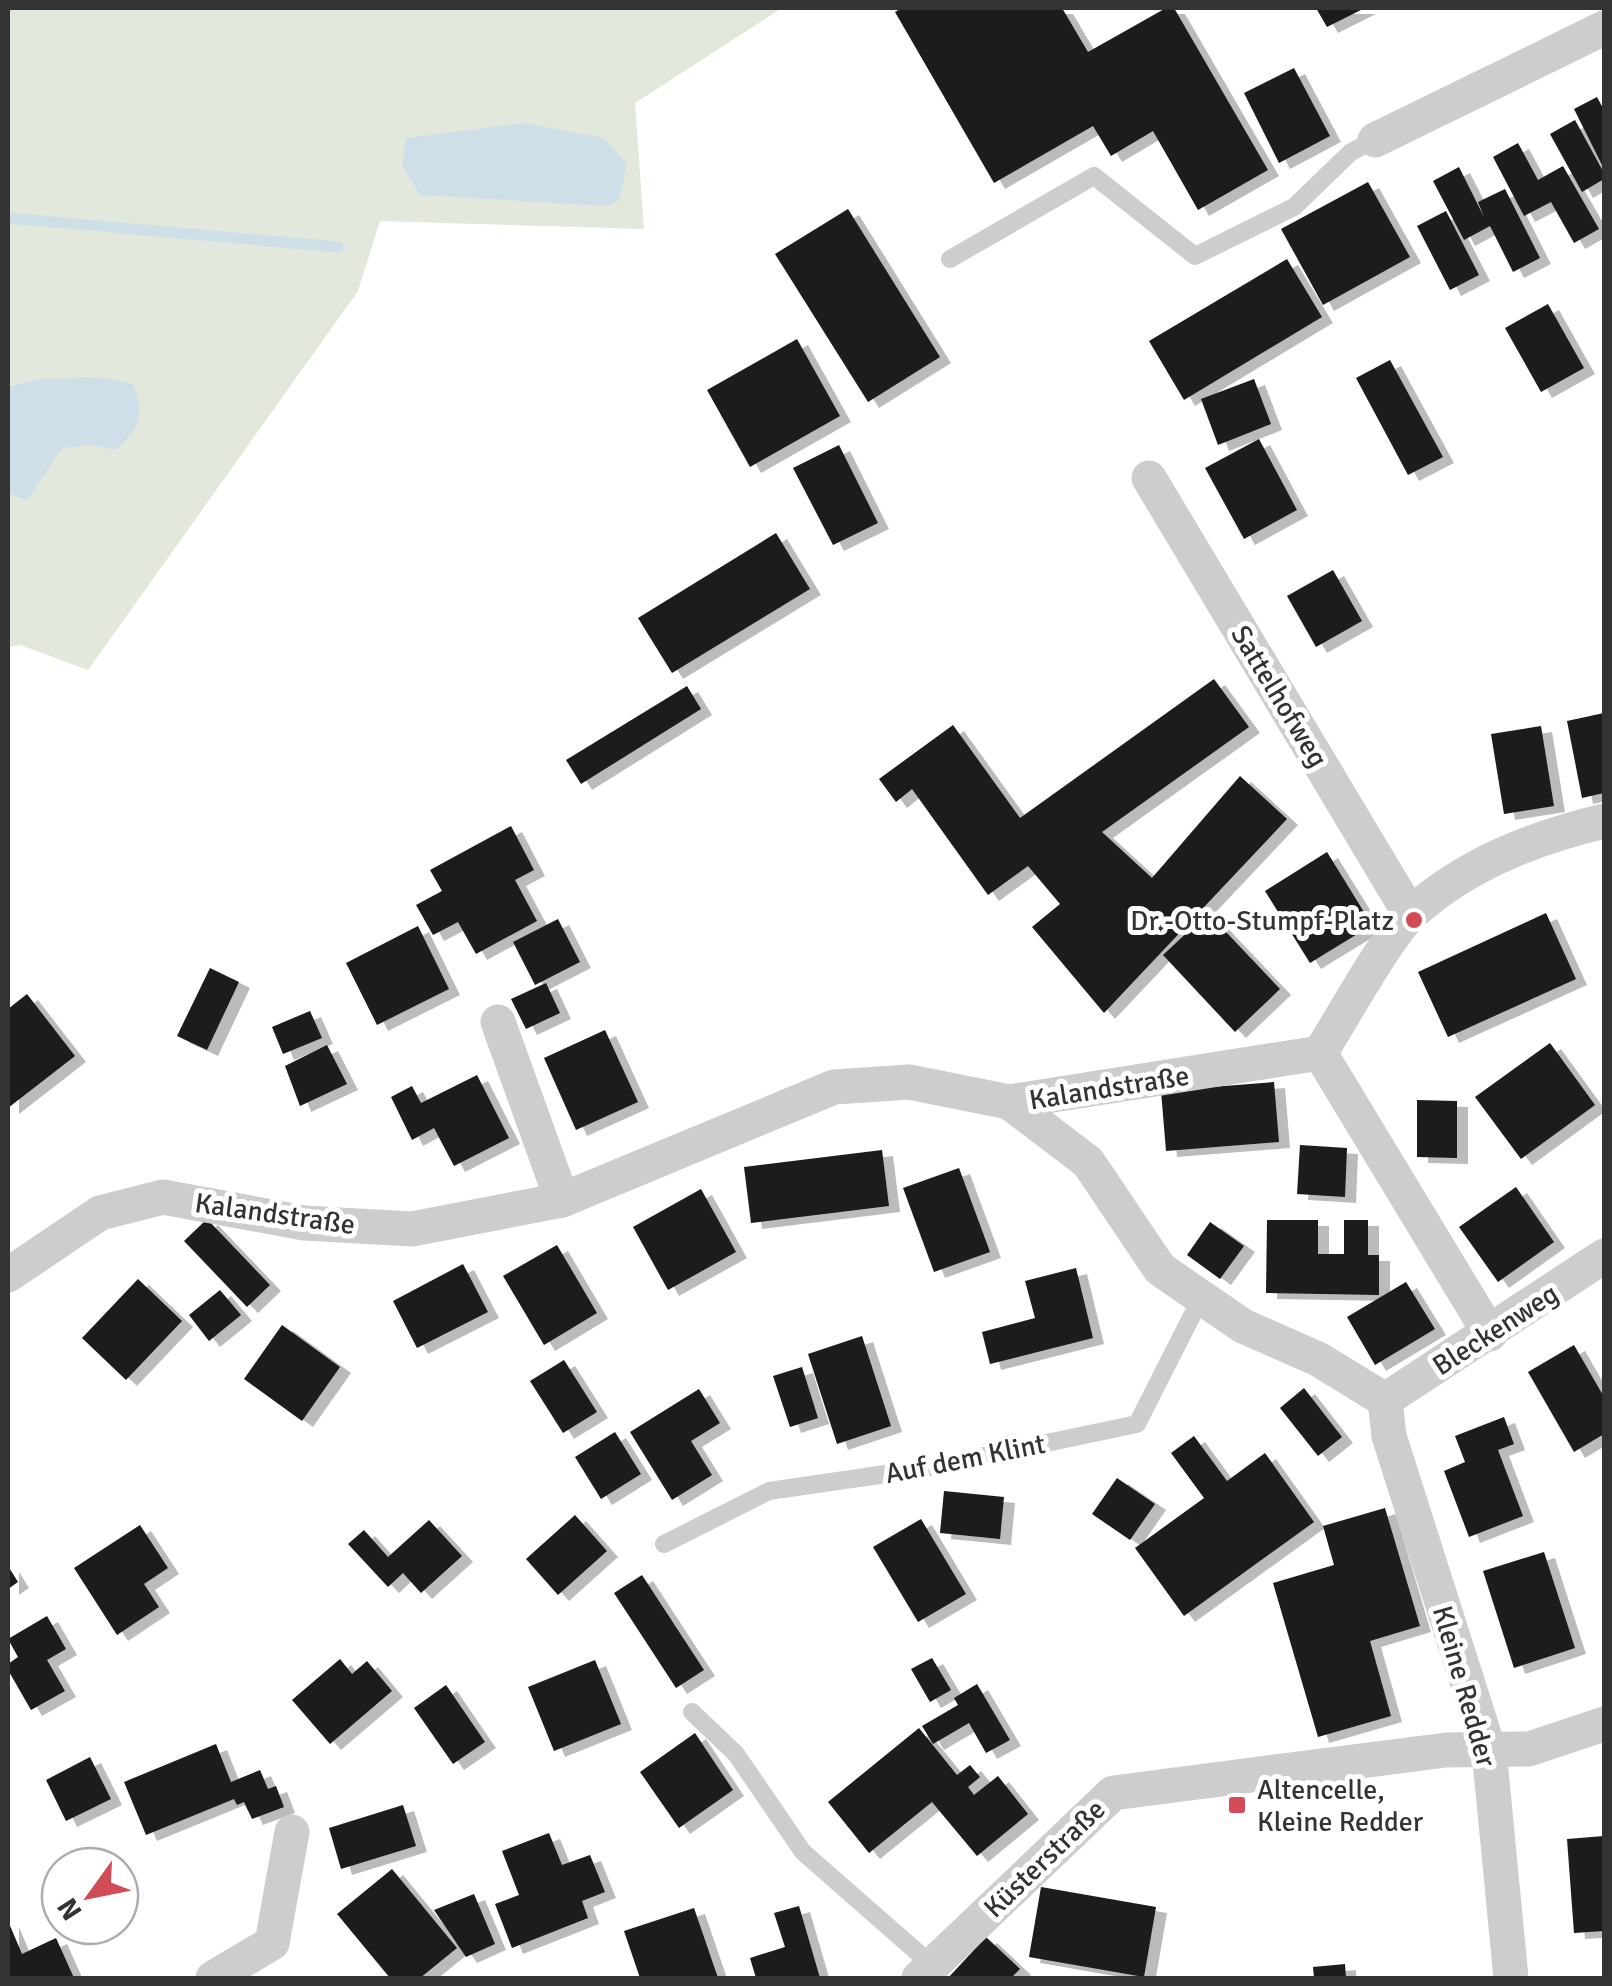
<svg xmlns="http://www.w3.org/2000/svg" width="1612" height="1986" font-family="Signika,sans-serif">
<style>
.green{fill:#e3e8dd}
.water{fill:#cfdfe8}
.lines{fill:none;stroke-linecap:round;stroke-linejoin:round}
.stream{stroke:#cfdfe8;stroke-width:11}
.building{fill:#1a1a1a;filter:url(#shadow)}
.lane{stroke:#cdcdcd;stroke-width:18}
.street{stroke:#cdcdcd;stroke-width:35}
.poi-dot{fill:#d24c57;stroke:#fff;stroke-width:4}
.labels{text-anchor:middle;stroke-width:10;stroke-linejoin:round;paint-order:stroke}
.street-label{font-size:28px;fill:#333;stroke:#fff}
.poi-label{font-size:28px;fill:#333;stroke:#fff;text-anchor:end}
</style>
<defs>
<filter id="shadow"><feDropShadow dx="11" dy="6" stdDeviation="0" flood-color="#0004"/></filter>
</defs>
<rect width="100%" height="100%" fill="#fff"/>
<path class="green" d="M8 8H782L635 103 644 229 380 221 358 291 88 670 20 645 8 647Z"/>
<g class="water">
<path d="M524 123 604 138 627 164 619 201 606 206 420 195 402 166 406 138Z"/>
<path d="M98 377 133 384C146 415 139 430 115 450L91 445 62 448 27 500 8 493V387L38 379Z"/>
</g>
<g class="lines">
<path class="stream" d="M8 218 338 247"/>
</g>
<g class="building">
<path d="M902 8H1062L1088 52 1166 8H1174L1268 170 1198 210 1153 131 1111 156 1093 126 994 183 895 12Z"/>
<path d="M1316 8H1365L1327 27Z"/>
<path d="M1294 68 1330 136 1279 163 1244 93Z"/>
<path d="M1597 97 1604 110V169L1574 109Z"/>
<path d="M1575 120 1604 173V179L1582 192 1550 134Z"/>
<path d="M1518 143 1538 180 1563 166 1599 229 1574 243 1551 202 1524 216 1493 157Z"/>
<path d="M1459 167 1484 217 1478 202 1505 189 1540 258 1513 272 1490 226 1464 240 1433 181Z"/>
<path d="M1368 182 1410 257 1323 305 1281 229Z"/>
<path d="M848 209 940 357 868 402 775 254Z"/>
<path d="M1446 211 1479 275 1450 290 1417 226Z"/>
<path d="M1287 259 1322 317 1184 400 1149 341Z"/>
<path d="M1548 304 1584 368 1541 392 1505 328Z"/>
<path d="M797 339 840 416 750 467 707 390Z"/>
<path d="M1390 360 1443 457 1408 475 1356 378Z"/>
<path d="M1254 379 1271 424 1218 445 1201 399Z"/>
<path d="M1259 439 1297 510 1244 539 1205 468Z"/>
<path d="M839 445 878 523 833 545 793 468Z"/>
<path d="M776 533 810 589 672 673 638 618Z"/>
<path d="M1333 570 1362 621 1316 647 1287 596Z"/>
<path d="M1214 679 1249 727 1102 832 1152 878 1240 776 1287 819 1104 1013 1032 927 1060 904 1028 866 988 895 912 789 896 802 879 779 953 725 1020 818Z"/>
<path d="M687 686 701 709 581 784 566 760Z"/>
<path d="M1604 713V793L1582 798 1567 721Z"/>
<path d="M1541 726 1554 806 1504 814 1491 734Z"/>
<path d="M511 826 534 870 515 880 537 921 476 954 458 922 433 935 416 905 442 891 430 870Z"/>
<path d="M1327 852 1372 925 1310 963 1265 891Z"/>
<path d="M1208 913 1280 989 1235 1032 1163 955Z"/>
<path d="M1546 913 1576 979 1448 1037 1418 972Z"/>
<path d="M558 919 580 962 535 985 513 942Z"/>
<path d="M418 926 449 989 377 1025 346 963Z"/>
<path d="M210 968 239 982 207 1050 177 1036Z"/>
<path d="M546 983 560 1013 526 1029 511 999Z"/>
<path d="M27 994 75 1056 8 1108V1009Z"/>
<path d="M310 1011 322 1038 283 1054 272 1027Z"/>
<path d="M605 1030 638 1102 576 1130 544 1058Z"/>
<path d="M1550 1043 1595 1105 1521 1159 1475 1097Z"/>
<path d="M327 1045 347 1084 300 1106 285 1066Z"/>
<path d="M477 1075 509 1138 454 1166 434 1128 412 1140 391 1097 412 1086 421 1103Z"/>
<path d="M1274 1082 1279 1142 1166 1151 1161 1091Z"/>
<path d="M1417 1100 1457 1101V1158L1417 1157Z"/>
<path d="M1300 1145 1347 1148 1345 1197 1297 1194Z"/>
<path d="M882 1150 889 1206 751 1223 744 1167Z"/>
<path d="M959 1168 990 1252 934 1272 903 1188Z"/>
<path d="M1516 1187 1554 1242 1498 1282 1459 1227Z"/>
<path d="M701 1189 736 1252 668 1290 633 1227Z"/>
<path d="M207 1219 270 1285 247 1307 184 1241Z"/>
<path d="M1267 1220H1318V1254H1344V1220H1368V1255H1379V1295L1266 1293Z"/>
<path d="M1210 1222 1244 1246 1220 1279 1187 1255Z"/>
<path d="M557 1245 597 1313 544 1345 503 1276Z"/>
<path d="M463 1264 488 1312 417 1348 393 1301Z"/>
<path d="M1076 1268 1093 1338 990 1364 982 1332 1035 1318 1025 1281Z"/>
<path d="M138 1279 182 1321 126 1380 82 1338Z"/>
<path d="M1406 1282 1435 1329 1375 1365 1347 1317Z"/>
<path d="M220 1290 241 1315 209 1341 189 1315Z"/>
<path d="M282 1325 340 1367 302 1421 244 1379Z"/>
<path d="M862 1336 891 1426 837 1444 808 1354Z"/>
<path d="M1574 1345 1604 1397V1434L1574 1452 1528 1372Z"/>
<path d="M564 1360 597 1412 563 1433 530 1381Z"/>
<path d="M802 1367 818 1418 790 1427 773 1376Z"/>
<path d="M1304 1388 1342 1437 1318 1456 1280 1408Z"/>
<path d="M699 1389 720 1423 691 1441 712 1475 672 1500 630 1432Z"/>
<path d="M1504 1417 1514 1444 1498 1450 1523 1516 1469 1537 1444 1471 1465 1462 1455 1436Z"/>
<path d="M615 1432 641 1474 601 1499 575 1457Z"/>
<path d="M1194 1436 1227 1481 1265 1453 1314 1522 1184 1616 1135 1548 1204 1498 1171 1453Z"/>
<path d="M1117 1478 1155 1504 1130 1540 1092 1514Z"/>
<path d="M944 1491 1004 1497 1000 1539 940 1533Z"/>
<path d="M1385 1508 1420 1626 1370 1641 1391 1716 1318 1737 1273 1583 1334 1565 1323 1526Z"/>
<path d="M575 1515 607 1551 558 1595 526 1559Z"/>
<path d="M921 1519 966 1594 918 1622 873 1547Z"/>
<path d="M429 1520 462 1556 421 1593 403 1573 388 1587 348 1544 364 1530 388 1557Z"/>
<path d="M140 1525 168 1568 144 1584 159 1607 117 1635 74 1568Z"/>
<path d="M1544 1552 1575 1648 1514 1668 1483 1571Z"/>
<path d="M8 1566 18 1582 8 1589Z"/>
<path d="M642 1575 704 1670 676 1688 614 1593Z"/>
<path d="M47 1616 66 1649 47 1660 65 1691 31 1710 8 1670V1664L18 1657 8 1639Z"/>
<path d="M932 1658 951 1690 930 1702 911 1669Z"/>
<path d="M340 1659 352 1674 367 1661 392 1691 330 1744 292 1700Z"/>
<path d="M595 1660 621 1724 554 1751 528 1687Z"/>
<path d="M977 1684 1010 1740 986 1753 969 1723 933 1744 922 1726 958 1705 954 1698Z"/>
<path d="M446 1685 485 1742 453 1764 414 1708Z"/>
<path d="M919 1728 957 1775 970 1765 980 1777 968 1787 974 1795 998 1776 1028 1814 977 1856 932 1802 869 1853 828 1802Z"/>
<path d="M695 1733 733 1790 679 1828 640 1772Z"/>
<path d="M216 1744 231 1782 260 1770 268 1789 276 1786 284 1807 252 1819 244 1802 237 1805 234 1799 146 1835 124 1782Z"/>
<path d="M90 1757 111 1799 66 1821 46 1780Z"/>
<path d="M403 1805 416 1846 341 1869 329 1828Z"/>
<path d="M549 1833 562 1865 590 1855 605 1892 582 1901 588 1918 512 1948 495 1904 519 1895 502 1851Z"/>
<path d="M1604 1836V1931L1574 1933 1567 1839Z"/>
<path d="M392 1869 457 1948 420 1978H390L337 1914Z"/>
<path d="M1041 1887 1156 1907 1144 1977 1029 1957Z"/>
<path d="M474 1894 495 1944 466 1957 434 1910Z"/>
<path d="M799 1906 820 1978H756L750 1958 785 1947 774 1913Z"/>
<path d="M694 1908 718 1978H640L624 1931Z"/>
<path d="M8 1921 22 1954 56 1938 74 1978H8Z"/>
<path d="M986 1937 1020 1969 1011 1978H948Z"/>
<path d="M1345 1964 1346 1978H1314L1313 1967Z"/>
</g>
<g class="lines">
<g class="lane">
<path d="M950 259 1094 176 1195 256 1294 207 1351 152 1375 140"/>
<path d="M664 1544 769 1491 927 1468 1137 1424 1201 1298"/>
<path d="M692 1712 736 1754 803 1852 932 1965"/>
</g>
<g class="street">
<path d="M1375 140 1604 28"/>
<path d="M1149 478 1410 914"/>
<path d="M498 1022 562 1200"/>
<path d="M1320 1053C1342 1019 1386 937 1413 912 1468 863 1534 838 1604 821"/>
<path d="M1009 1102 1088 1162 1160 1269 1243 1326 1318 1359 1385 1400"/>
<path d="M8 1275 100 1213 163 1197 304 1223 412 1229 562 1200 834 1087 909 1082 1009 1102 1320 1053 1490 1334"/>
<path d="M1385 1400 1389 1436 1489 1750 1511 1978"/>
<path d="M1385 1400 1604 1256"/>
<path d="M213 1978 272 1943 292 1832"/>
<path d="M919 1978 1113 1793 1446 1750 1529 1749 1604 1724"/>
</g>
</g>
<g class="poi-dot">
<circle cx="1414" cy="920" r="10"/>
<rect x="1227" y="1795" width="20" height="20" rx="5"/>
</g>
<g class="labels">
<g class="street-label">
<text transform="translate(1280 696) rotate(59)" y="10">Sattelhofweg</text>
<text transform="translate(1109 1087) rotate(-9)" y="10">Kalandstraße</text>
<text transform="translate(275 1213) rotate(8)" y="10">Kalandstraße</text>
<text transform="translate(1495 1329) rotate(-33)" y="10">Bleckenweg</text>
<text transform="translate(965 1458) rotate(-11)" y="10">Auf dem Klint</text>
<text transform="translate(1465 1686) rotate(74)" y="10">Kleine Redder</text>
<text transform="translate(1044 1858) rotate(-44)" y="10">Küsterstraße</text>
</g>
<g class="poi-label">
<text x="1394" y="930">Dr.-Otto-Stumpf-Platz</text>
<text x="1257" y="1799" text-anchor="start">Altencelle,<tspan x="1257" dy="32">Kleine Redder</tspan></text>
</g>
</g>
<rect width="1612" height="1986" fill="none" stroke="#333333" stroke-width="20"/>
<g transform="translate(90 1896) rotate(237)"><circle r="48" fill="#ffffff" stroke="#adadad" stroke-width="2.5"/>
<path d="M0-8L18 38L0 25L-18 38Z" fill="#d24c57"/>
<text y="-15" font-size="28" font-weight="bold" text-anchor="middle" fill="#333333">N</text>
</g>
</svg>
